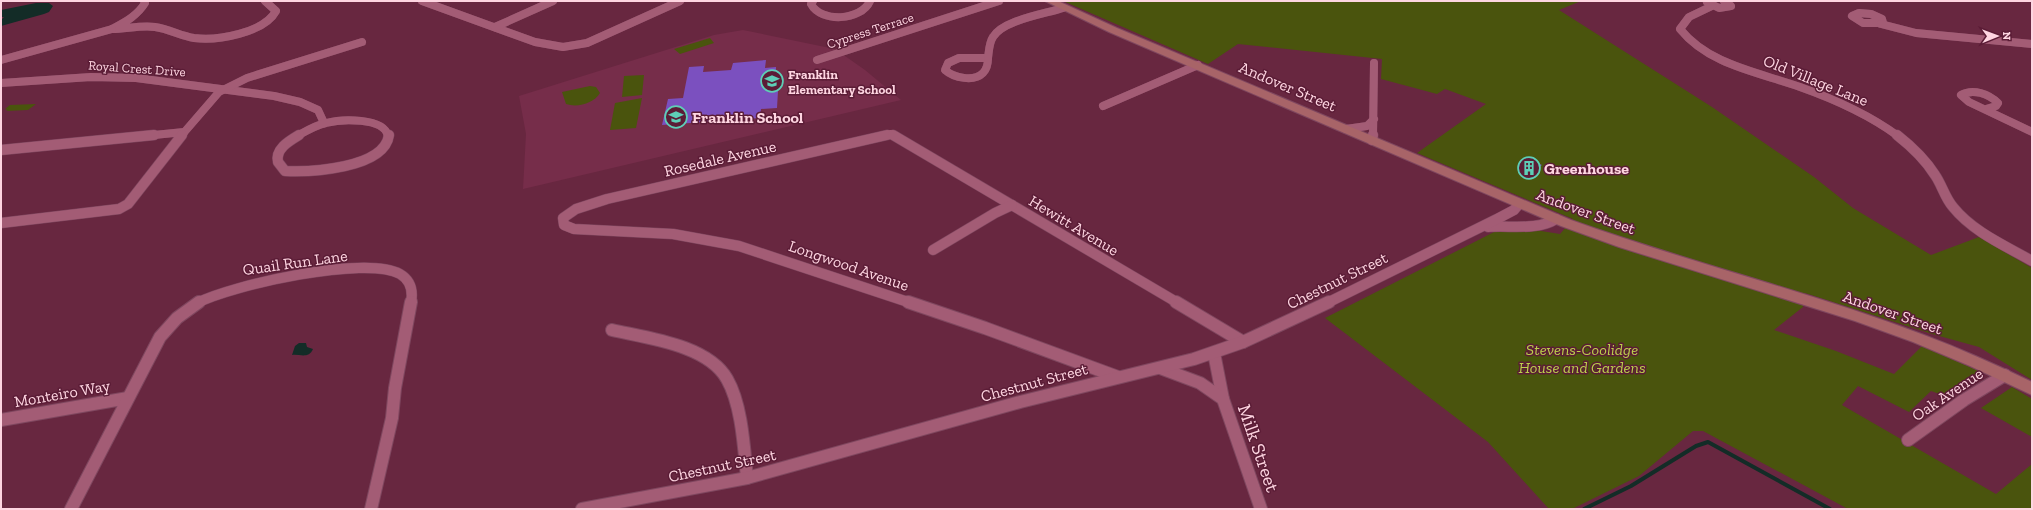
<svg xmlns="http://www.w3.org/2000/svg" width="2033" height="510" font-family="'Zilla Slab',serif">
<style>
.built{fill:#762d4a}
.green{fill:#4a540d}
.water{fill:#132c27}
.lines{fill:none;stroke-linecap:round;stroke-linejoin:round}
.stream{stroke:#132c27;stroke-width:4}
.building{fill:#7b50bf}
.street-far2-casing{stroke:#7f475f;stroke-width:8}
.street-far1-casing{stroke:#7f475f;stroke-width:11}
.street-casing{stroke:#7f475f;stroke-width:14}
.secondary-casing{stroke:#7f475f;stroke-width:2}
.street-far2{stroke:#a35c75;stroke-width:8}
.street-far1{stroke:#a35c75;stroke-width:10}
.street{stroke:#a35c75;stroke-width:12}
.secondary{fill:#a86468;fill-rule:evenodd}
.labels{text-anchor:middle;stroke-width:3;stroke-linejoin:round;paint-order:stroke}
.far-street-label{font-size:13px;fill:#fed5e1;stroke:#5b1c36}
.far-poi-label{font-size:13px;font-weight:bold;fill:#fed5e1;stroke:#5b1c36;text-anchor:start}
.street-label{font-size:16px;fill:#fed5e1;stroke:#5b1c36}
.poi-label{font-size:16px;font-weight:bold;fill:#fed5e1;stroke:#5b1c36;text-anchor:start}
.park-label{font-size:16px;font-style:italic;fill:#bbd14c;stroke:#5b1c36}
.near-street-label{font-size:19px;fill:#fed5e1;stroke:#5b1c36}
</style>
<rect width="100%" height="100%" fill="#682740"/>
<path class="built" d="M743 30 835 49 865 70 901 100 523 189 526 134 519 96 714 35Z"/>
<g class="green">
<path d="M1063 1H1581L1559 10 1712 107 1814 177 1853 208 1931 255 1979 237 2032 268V380L1979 347 1932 334 1805 293 1803 307 1774 330 1836 351 1894 374 1922 346 1979 371 1948 397 1931 391 1909 412 1858 386 1842 405 1996 494 2032 464V509H1848L1703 431H1693L1639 476 1572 509H1549L1488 442 1325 318 1500 229 1523 228 1560 234 1573 219 1417 153 1486 104 1445 89 1437 94 1381 79 1382 59 1238 44 1208 64Z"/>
<path d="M710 38 714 43 680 54 674 49Z"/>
<path d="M644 75 642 95 622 97 624 76Z"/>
<path d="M590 86 596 87 600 93C594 103 578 108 566 104L562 92Z"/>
<path d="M642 98 636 128 610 130 615 103Z"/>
<path d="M36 104 28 110 6 111 8 110 5 109 10 105Z"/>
<path d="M2012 387 2032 399V437L1981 408Z"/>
</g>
<g class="water">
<path d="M36 3H49L53 6 49 12 44 14 1 26V20L4 17H1V10Z"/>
<path d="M299 343H306L307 347 313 349C309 359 300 354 292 355L295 346Z"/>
</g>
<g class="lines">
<path class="stream" d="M1584 509 1631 486 1696 446 1708 442 1830 509"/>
</g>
<g class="building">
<path d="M766 60 765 68 776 67 775 91H778L777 108 761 109 760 118 662 125 668 99 683 98 689 67 704 66 703 72 731 70 733 63Z"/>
<path d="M1530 160 1542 165 1530 173 1518 167Z"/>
</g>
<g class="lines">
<g class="street-far2-casing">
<g id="street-far2">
<path d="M144 1 145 3C137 16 125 22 112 29 126 29 141 25 155 27 169 29 181 36 194 38 217 41 264 33 276 11L265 1"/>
<path d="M422 1 535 42 563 47 587 43 680 1"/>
<path d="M813 1 811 4C821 23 861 21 870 1"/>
<path d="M1707 2 1719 8 1731 6 1724 1"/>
<path d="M1712 6 1689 17 1680 29C1709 65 1758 72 1800 87 1834 99 1868 114 1898 136"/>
<path d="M1859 13 1871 14 1882 19 1883 23H1863L1852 16Z"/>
<path d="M1881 24 1916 33 2032 44"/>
<path d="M495 27 553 1"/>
<path d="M959 58H988C988 63 987 69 983 73 974 82 954 78 945 70L948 63Z"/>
<path d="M988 58C989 51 989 43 993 37 1003 20 1045 14 1063 8"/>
<path d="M1 60 112 29"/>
<path d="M817 60 999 1"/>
<path d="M1 83 91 77 136 78 274 96 300 102 318 110 324 123"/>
<path d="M1103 106 1198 65"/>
<path d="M1986 109 1996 106 1998 103C1989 94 1973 88 1961 95L1969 102 2032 132"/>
<path d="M1346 129 1367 126 1374 119"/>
<path d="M144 136 184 132"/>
<path d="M181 136 219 92 247 78 362 42"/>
<path d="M297 136C306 131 316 125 326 123 341 119 384 117 388 136"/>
<path d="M882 136 891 134 894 136"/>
<path d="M1373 136 1374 63"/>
</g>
</g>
<g class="street-far1-casing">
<g id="street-far1">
<path d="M299 135C289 141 275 149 278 162L285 171C310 172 384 169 389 135"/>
<path d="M887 135 607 199 576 209 563 218 564 225 574 229 673 234 739 246 911 303"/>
<path d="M893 135 1178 303"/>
<path d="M1897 135C1911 146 1925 159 1935 175 1942 185 1945 198 1953 207 1973 232 2006 246 2032 261"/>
<path d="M1372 140 1373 135"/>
<path d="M1 150 154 135"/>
<path d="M1 223 119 209 128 204 182 135"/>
<path d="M1488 227C1509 225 1537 231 1556 219"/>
<path d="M933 250 995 213 1012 205"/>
<path d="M197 303C232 285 366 255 400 274 412 281 413 292 411 303"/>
<path d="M1327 303 1497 219 1514 210 1519 204"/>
</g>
</g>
<g class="street-casing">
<g id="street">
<path d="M908 302 985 328 1118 377"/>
<path d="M1176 302 1243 342"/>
<path d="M612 330C647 338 708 345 727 379 742 405 744 448 747 478"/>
<path d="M1214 353 1223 399"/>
<path d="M1160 368 1200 383 1223 399 1261 509"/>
<path d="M1 420 128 398"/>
<path d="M1908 440 1964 400 2005 375"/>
<path d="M71 509 160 337 177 318 199 302"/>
<path d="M371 509 392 418 395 388 411 302"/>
<path d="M582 509 747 478 1020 402 1194 359 1243 342 1329 302"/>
</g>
</g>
<g class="secondary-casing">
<path id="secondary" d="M1045 1H1058L1117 28 1571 220C1687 262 1808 291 1924 335 1961 349 1997 365 2032 382V395L1970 366 1913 342 1855 321 1619 247 1561 226 1109 32Z"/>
</g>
<use href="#street-far2" class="street-far2"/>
<use href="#street-far1" class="street-far1"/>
<use href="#street" class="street"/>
<use href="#secondary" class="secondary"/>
</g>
<defs>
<g id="school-ring" transform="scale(1.15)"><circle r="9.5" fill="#5b1c36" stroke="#5eceb7" stroke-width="1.5"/><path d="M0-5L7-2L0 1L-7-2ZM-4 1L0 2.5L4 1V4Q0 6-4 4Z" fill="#5eceb7"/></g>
<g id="building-ring" transform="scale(1.15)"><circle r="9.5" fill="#5b1c36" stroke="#5eceb7" stroke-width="1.5"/><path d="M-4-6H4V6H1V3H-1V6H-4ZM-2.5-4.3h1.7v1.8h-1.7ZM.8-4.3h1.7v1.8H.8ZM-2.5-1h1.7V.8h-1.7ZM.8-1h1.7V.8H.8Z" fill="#5eceb7"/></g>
</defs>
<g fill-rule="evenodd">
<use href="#school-ring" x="772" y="81"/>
<use href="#school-ring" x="676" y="117"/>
<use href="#building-ring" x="1529" y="168"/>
</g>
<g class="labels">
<g class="far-street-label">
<text transform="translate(870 30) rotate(-18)" y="5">Cypress Terrace</text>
<text transform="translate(137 68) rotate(4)" y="5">Royal Crest Drive</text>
</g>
<g class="far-poi-label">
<text x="788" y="79">Franklin<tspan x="788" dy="15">Elementary School</tspan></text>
</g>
<g class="street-label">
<text transform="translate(1816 80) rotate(22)" y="6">Old Village Lane</text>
<text transform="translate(1288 86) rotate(23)" y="6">Andover Street</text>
<text transform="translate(720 158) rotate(-13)" y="6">Rosedale Avenue</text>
<text transform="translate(1586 211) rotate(20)" y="6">Andover Street</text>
<text transform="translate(1074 225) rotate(31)" y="6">Hewitt Avenue</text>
<text transform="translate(295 262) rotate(-8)" y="6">Quail Run Lane</text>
<text transform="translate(849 265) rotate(19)" y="6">Longwood Avenue</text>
<text transform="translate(1337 280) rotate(-26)" y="6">Chestnut Street</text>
<text transform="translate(1893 312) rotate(19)" y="6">Andover Street</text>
<text transform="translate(1034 382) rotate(-15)" y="6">Chestnut Street</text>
<text transform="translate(62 393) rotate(-10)" y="6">Monteiro Way</text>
<text transform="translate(1947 394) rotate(-34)" y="6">Oak Avenue</text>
<text transform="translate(722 465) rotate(-12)" y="6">Chestnut Street</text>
</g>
<g class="poi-label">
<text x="692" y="123">Franklin School</text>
<text x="1544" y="174">Greenhouse</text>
</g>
<g class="park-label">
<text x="1582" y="355">Stevens-Coolidge<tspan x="1582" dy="18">House and Gardens</tspan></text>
</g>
<g class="near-street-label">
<text transform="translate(1259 448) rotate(71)" y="7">Milk Street</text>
</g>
</g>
<rect width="2033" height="510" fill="none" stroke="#fed5e1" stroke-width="4"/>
<g transform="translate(1997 36) rotate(89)" stroke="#5b1c36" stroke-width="3" paint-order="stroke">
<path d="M0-3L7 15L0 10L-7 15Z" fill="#fed5e1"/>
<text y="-6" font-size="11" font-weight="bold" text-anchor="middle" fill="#fed5e1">N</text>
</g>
</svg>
